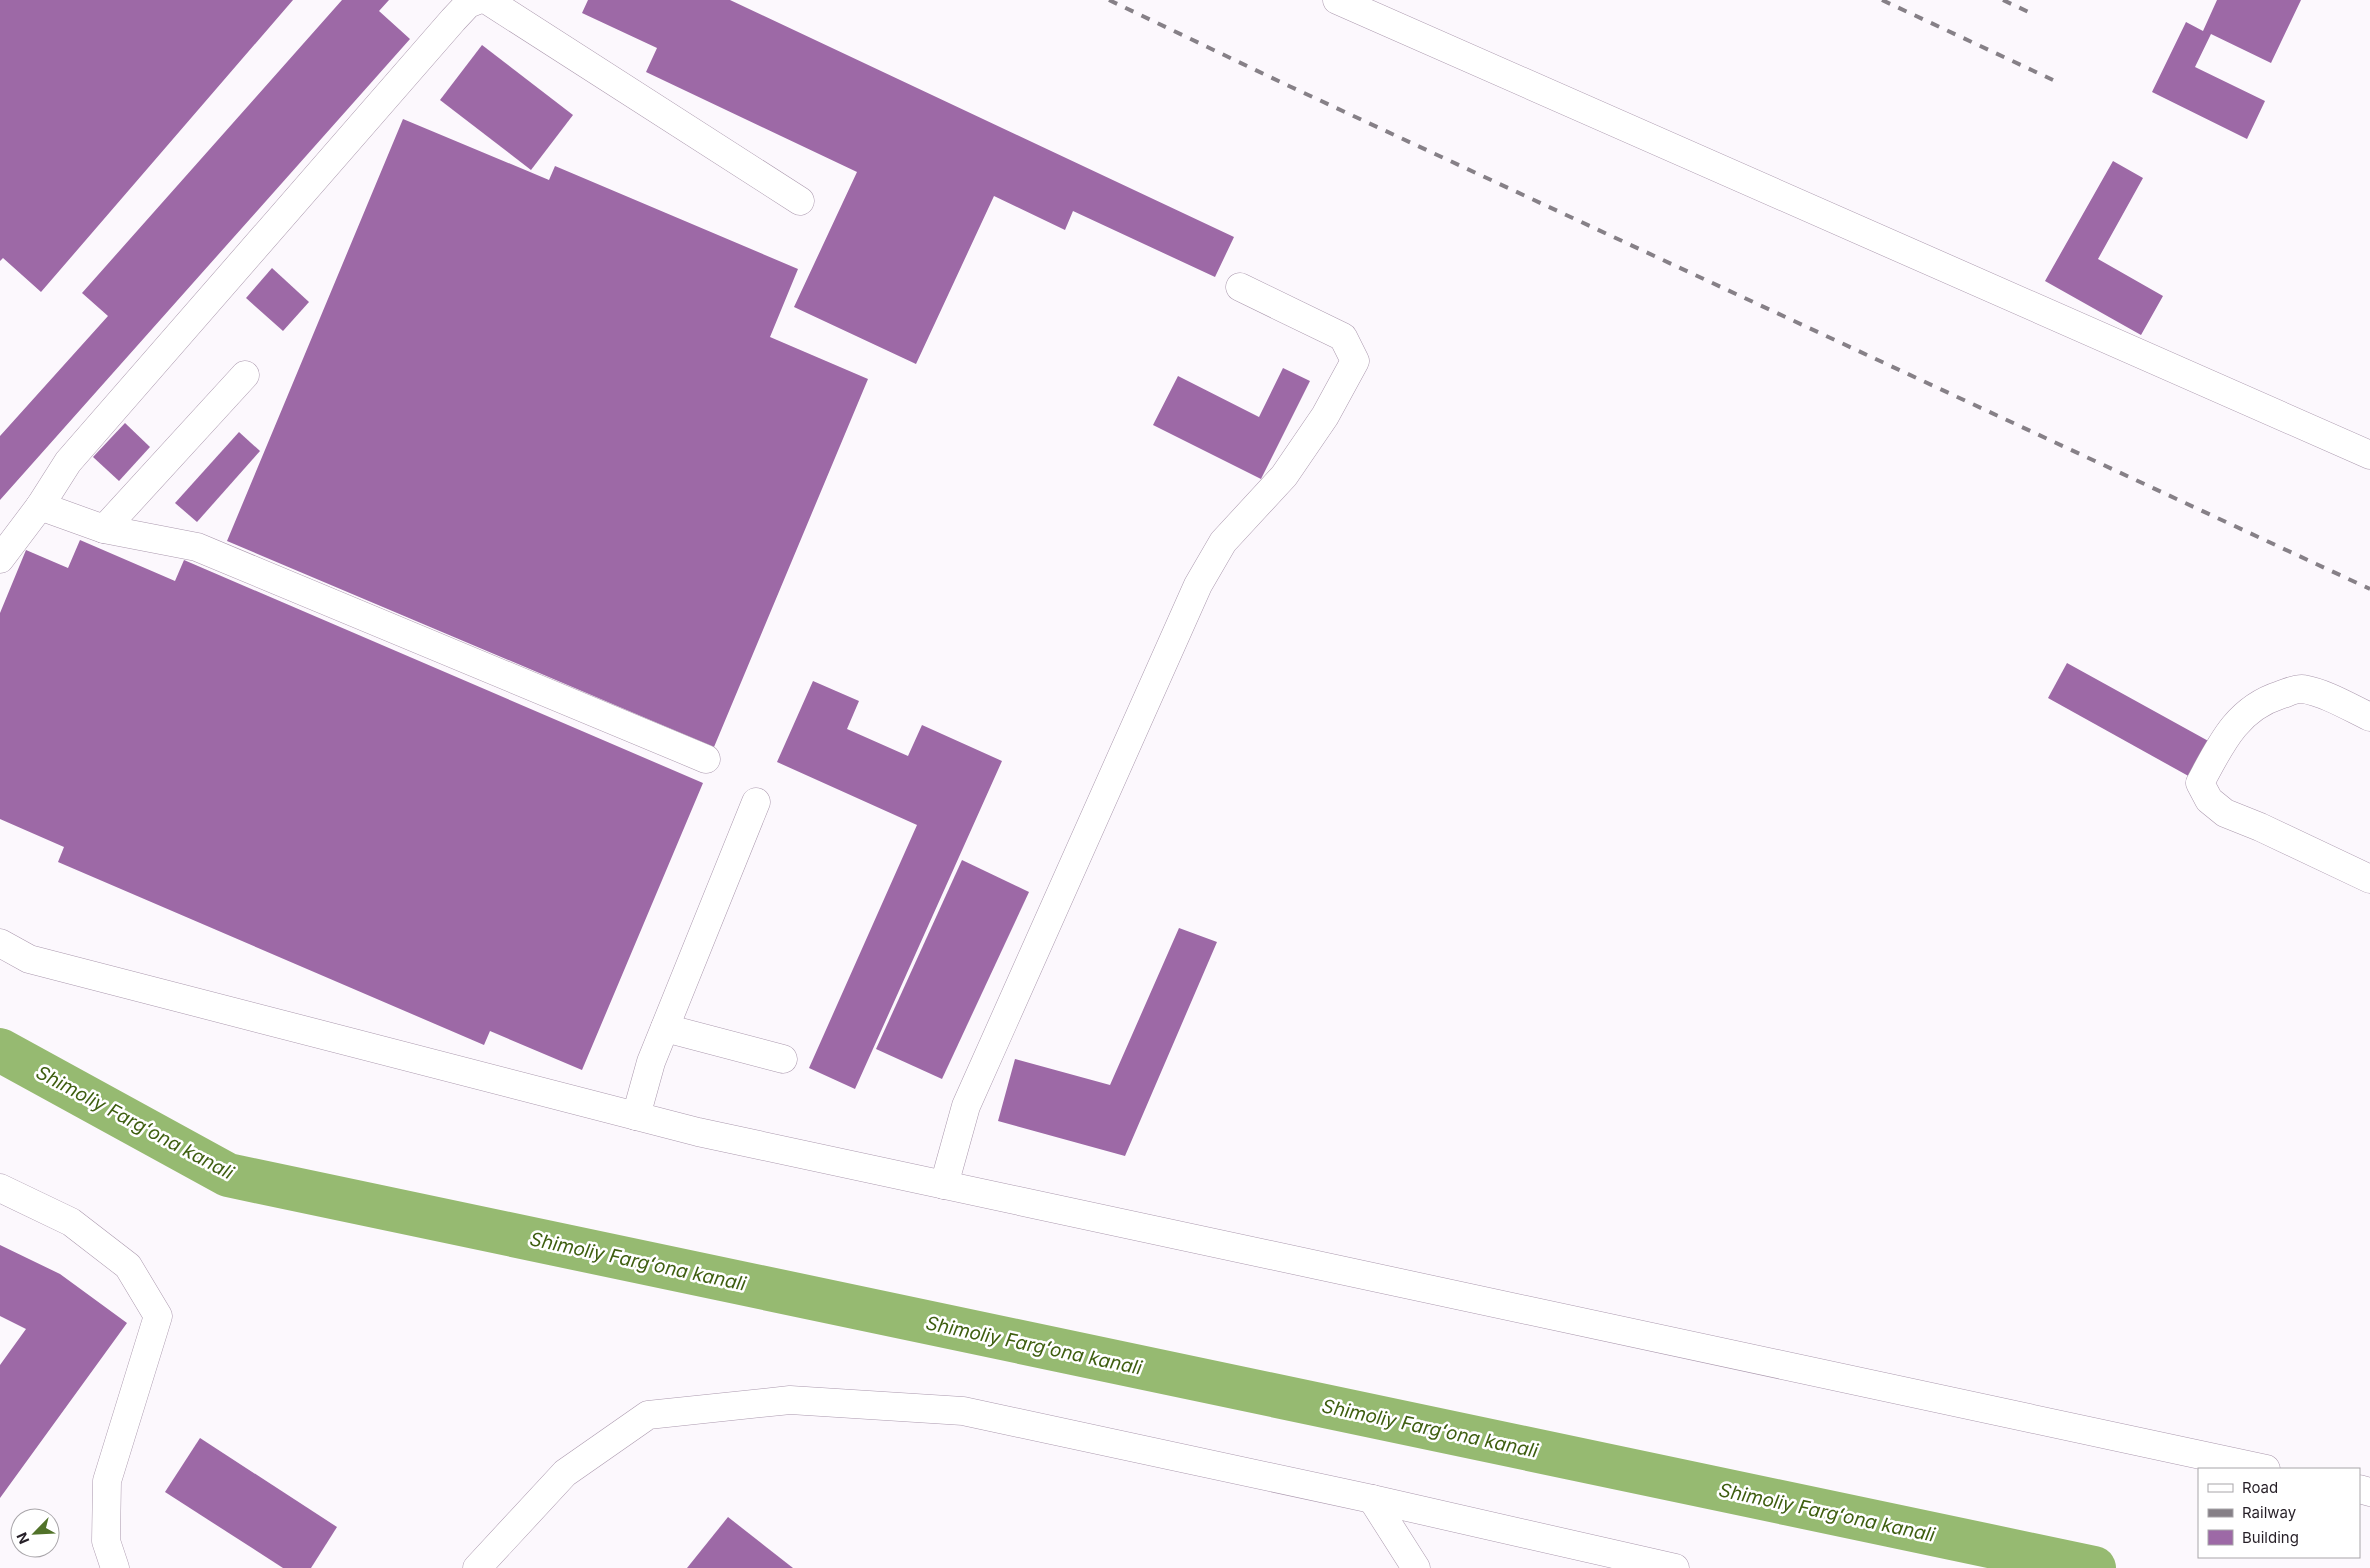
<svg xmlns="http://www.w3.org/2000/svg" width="2370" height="1568" font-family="Inter,sans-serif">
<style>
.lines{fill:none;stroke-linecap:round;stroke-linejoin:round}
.canal{stroke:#96ba71;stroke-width:44}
.building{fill:#9d69a6}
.minor-casing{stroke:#ab99ae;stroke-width:29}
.minor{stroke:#fff;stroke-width:28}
.rail{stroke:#868087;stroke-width:4;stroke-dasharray:9 9;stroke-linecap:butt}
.labels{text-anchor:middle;stroke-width:5;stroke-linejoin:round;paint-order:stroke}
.water-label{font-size:19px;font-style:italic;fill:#3e5e10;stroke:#fff}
</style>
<rect width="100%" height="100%" fill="#fcf8fd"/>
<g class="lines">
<path class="canal" d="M0 1050 228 1175 2094 1568"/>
</g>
<g class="building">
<path d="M0 0H293L41 292 3 258 0 261Z"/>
<path d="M342 0H389L379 11 410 39 0 500V436L108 316 82 293Z"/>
<path d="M588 0H730L1234 237 1215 277 1073 211 1065 230 994 196 916 364 794 307 857 172 646 72 657 48 582 13Z"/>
<path d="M2217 0H2301L2271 63 2211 34 2195 67 2265 101 2247 139 2152 92 2186 22 2203 31Z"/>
<path d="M482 45 573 115 531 170 440 100Z"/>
<path d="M403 119 549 180 555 166 798 269 770 337 868 379 714 747 227 541Z"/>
<path d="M2113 161 2143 178 2098 259 2163 296 2141 335 2045 281Z"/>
<path d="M272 268 309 302 283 331 246 298Z"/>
<path d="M1283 368 1310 381 1261 479 1153 425 1178 376 1259 417Z"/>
<path d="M125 423 150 447 119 481 93 457Z"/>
<path d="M239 432 260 451 197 522 175 503Z"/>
<path d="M80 540 175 581 184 560 703 783 582 1070 490 1031 484 1045 58 862 64 847 0 819V613L26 550 68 568Z"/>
<path d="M2067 663 2212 743 2192 778 2048 698Z"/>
<path d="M813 681 859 701 847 729 908 756 922 725 1002 761 855 1089 809 1068 917 825 777 762Z"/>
<path d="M962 860 1029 892 942 1079 876 1049Z"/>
<path d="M1179 928 1217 942 1125 1156 998 1121 1015 1059 1110 1085Z"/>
<path d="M0 1245 60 1274 127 1323 0 1498V1365L26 1329 0 1316Z"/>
<path d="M200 1438 337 1527 311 1568H283L165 1492Z"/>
<path d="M728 1517 793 1568H687Z"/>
</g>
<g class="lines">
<g class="minor-casing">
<g id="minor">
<path d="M487 0 800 201"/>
<path d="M1337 0 2370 455"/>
<path d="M40 506 104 529 197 547 706 759"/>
<path d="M104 529 245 375"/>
<path d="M0 559 40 506 68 462 453 20 468 4 478 0"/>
<path d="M2370 717C2349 707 2326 693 2303 689 2296 688 2287 693 2280 695 2236 709 2220 746 2200 783L2209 800 2225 813 2260 827 2370 879"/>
<path d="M0 943 29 959 698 1132 2266 1469"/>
<path d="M665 1028 783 1059"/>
<path d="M636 1116 651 1062 756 802"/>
<path d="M944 1185 966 1106 1198 585 1223 542 1284 476 1325 416 1355 361 1343 337 1240 287"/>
<path d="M0 1188 71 1222 128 1266 158 1316 107 1481 106 1541 115 1568"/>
<path d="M2359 1489 2370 1492"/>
<path d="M1372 1499 1416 1568"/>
<path d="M477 1568 565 1473 648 1415 790 1400 963 1411 1372 1499 1675 1568"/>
</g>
</g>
<use href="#minor" class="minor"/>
<g class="rail">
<path d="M1109 0 1289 86 2370 589"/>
<path d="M1882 0 2053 80"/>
<path d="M2003 0 2035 15"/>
</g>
</g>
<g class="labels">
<g class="water-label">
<text transform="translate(135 1122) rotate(28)" y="7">Shimoliy Fargʻona kanali</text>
<text transform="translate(638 1261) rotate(12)" y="7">Shimoliy Fargʻona kanali</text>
<text transform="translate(1034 1345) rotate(12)" y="7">Shimoliy Fargʻona kanali</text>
<text transform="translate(1430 1428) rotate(12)" y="7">Shimoliy Fargʻona kanali</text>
<text transform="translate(1827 1512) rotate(12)" y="7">Shimoliy Fargʻona kanali</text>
</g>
</g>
<rect x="2198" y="1468" width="162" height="90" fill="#ffffff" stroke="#a8a5a9"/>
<rect x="2208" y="1484" width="25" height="8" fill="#ffffff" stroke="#a8a5a9"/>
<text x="2242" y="1493" font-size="15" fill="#261f27">Road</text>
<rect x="2208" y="1509" width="25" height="8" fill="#868087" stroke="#a8a5a9"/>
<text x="2242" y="1518" font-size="15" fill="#261f27">Railway</text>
<rect x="2208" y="1530" width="25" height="15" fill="#9d69a6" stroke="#a8a5a9"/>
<text x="2242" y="1543" font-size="15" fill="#261f27">Building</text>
<g transform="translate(35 1533) rotate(246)"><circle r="24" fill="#ffffff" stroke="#a8a5a9"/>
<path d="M0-4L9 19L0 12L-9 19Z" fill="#517229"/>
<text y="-8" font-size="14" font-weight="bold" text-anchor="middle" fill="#261f27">N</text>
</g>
</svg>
